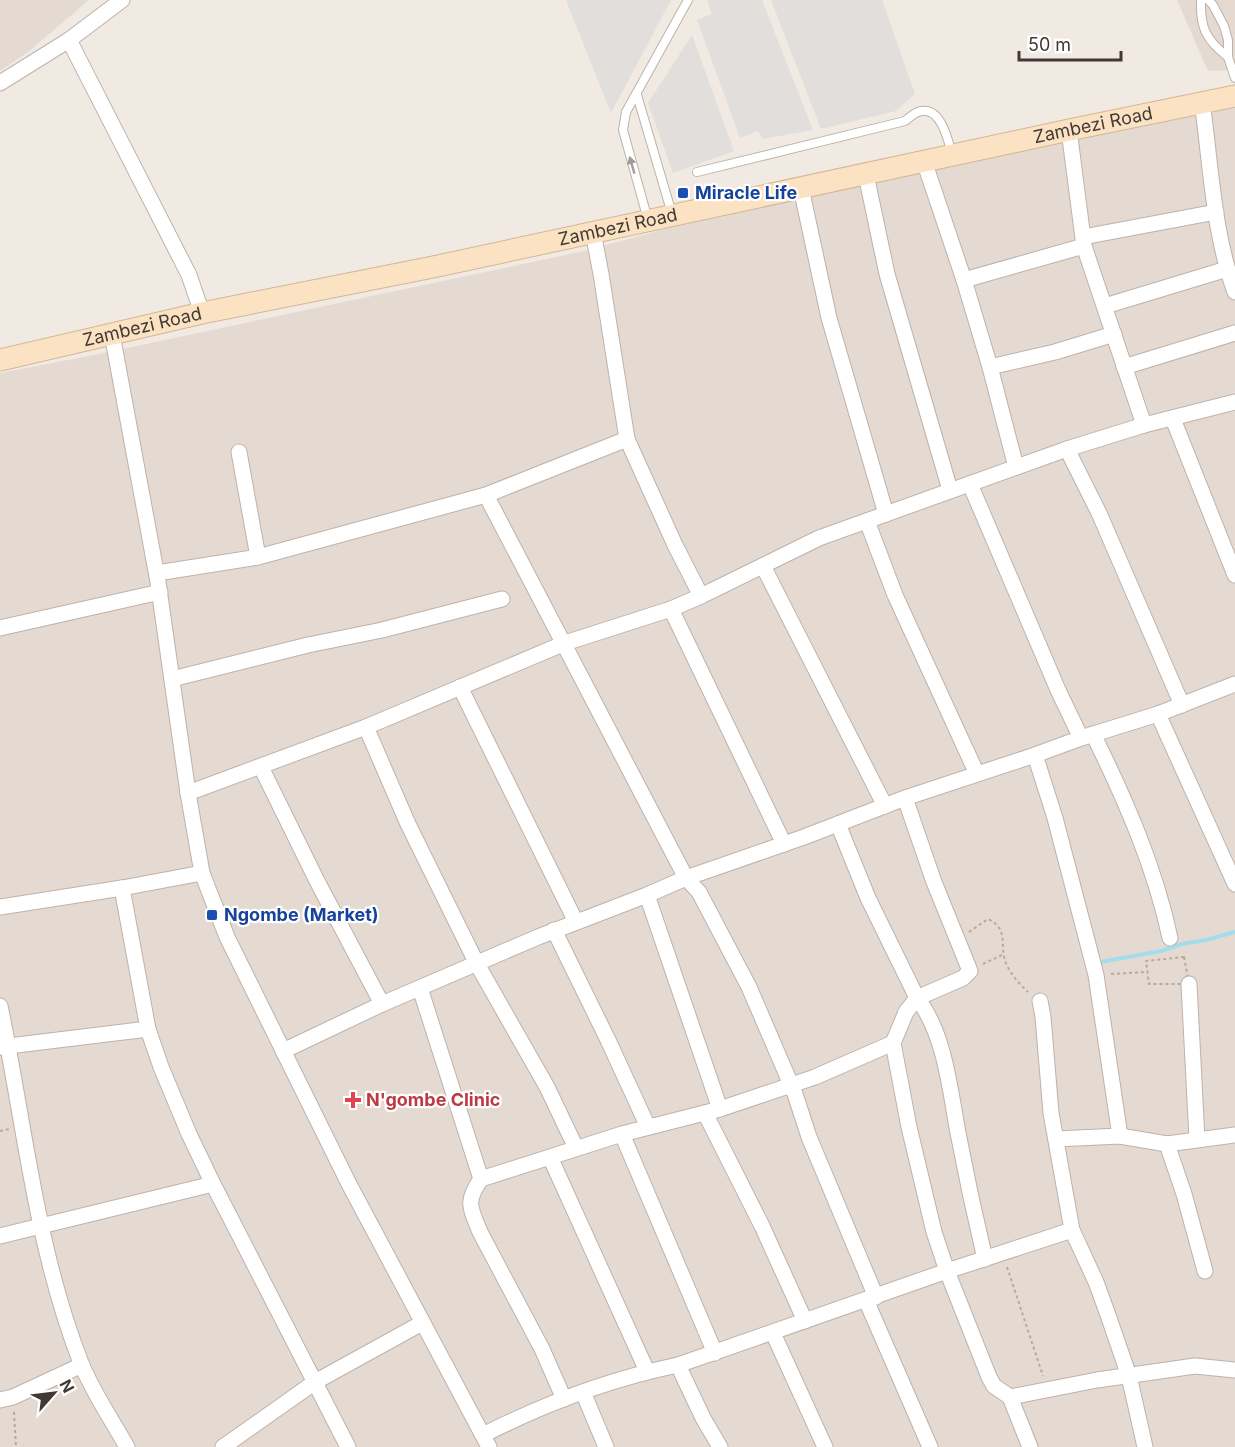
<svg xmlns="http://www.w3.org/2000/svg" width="1235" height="1447" font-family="Inter,sans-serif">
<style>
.residential{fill:#e4dad2}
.parking{fill:#e1dedc}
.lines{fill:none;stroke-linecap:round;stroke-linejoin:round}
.stream{stroke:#a2ddeb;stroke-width:4}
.lane-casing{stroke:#beb2aa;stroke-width:10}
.street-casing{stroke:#beb2aa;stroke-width:17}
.secondary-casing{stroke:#d2b697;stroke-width:23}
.path{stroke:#bca899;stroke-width:2;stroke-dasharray:3 3;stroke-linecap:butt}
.lane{stroke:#fff;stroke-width:8}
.street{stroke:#fff;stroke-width:15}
.secondary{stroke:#fbe2c3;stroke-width:21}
.oneway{fill:#a09c9a}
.transit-dot{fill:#1a4fb4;stroke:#fff;stroke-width:2}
.health-dot{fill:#e0444e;stroke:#fff;stroke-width:2}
.labels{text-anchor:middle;stroke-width:4.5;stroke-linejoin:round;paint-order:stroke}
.street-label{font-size:18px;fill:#423934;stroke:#fff}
.transit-label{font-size:18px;font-weight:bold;fill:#164399;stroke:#fff;text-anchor:start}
.health-label{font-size:18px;font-weight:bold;fill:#be3a42;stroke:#fff;text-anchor:start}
</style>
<rect width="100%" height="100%" fill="#f1eae3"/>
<g class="residential">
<path d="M0 0H89L28 52 0 71Z"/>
<path d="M1177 0H1235V70L1208 71Z"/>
<path d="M1235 100V1447H0V373L94 355 589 250 802 191Z"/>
</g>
<g class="parking">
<path d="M566 0H671L611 113Z"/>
<path d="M707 0H762L813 130 763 139 758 131 740 138 697 20 712 14Z"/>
<path d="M771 0H882L915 94 896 111 821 129Z"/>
<path d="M692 35 734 151 673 173 648 103Z"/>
</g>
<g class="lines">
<path class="stream" d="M1100 962 1161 951 1182 944 1206 940 1235 932"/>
<g class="lane-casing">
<g id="lane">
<path d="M1201 0C1200 28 1206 40 1228 57"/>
<path d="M1208 0 1213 5 1224 26 1228 40V57L1235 78"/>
<path d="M637 95 672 214"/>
<path d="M697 172 905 121C910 117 915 112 921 111 941 107 948 140 952 154"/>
<path d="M648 220 623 130 626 112 688 0"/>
</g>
</g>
<g class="street-casing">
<g id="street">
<path d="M69 40 189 275 202 313"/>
<path d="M0 83 69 40 122 0"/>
<path d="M1202 102C1211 165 1213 232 1235 292"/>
<path d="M1069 130 1084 246 1144 425"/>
<path d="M924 161 964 280 990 367 1016 467"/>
<path d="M866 175 887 274 950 490"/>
<path d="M801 188 829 318 886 514"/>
<path d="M593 232 601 274 627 439 675 545 701 596"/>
<path d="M1083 237 1216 212"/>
<path d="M964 280 1084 246"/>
<path d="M1105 306 1227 269"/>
<path d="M112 334 158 582 188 793 202 873 227 937 349 1184 489 1447"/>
<path d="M990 367 1055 352 1114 334"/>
<path d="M1124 367 1235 333"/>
<path d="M1173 419 1235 575"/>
<path d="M1067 449 1099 513 1182 705"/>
<path d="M239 452 258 557"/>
<path d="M970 484 1058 690 1081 738"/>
<path d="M486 495 686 878 699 892 749 987 795 1094 809 1137 876 1297"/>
<path d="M867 521 895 595 977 774"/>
<path d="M763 566 885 806"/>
<path d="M157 573 258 557 486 495 627 439"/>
<path d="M671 609 784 844"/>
<path d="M0 628 160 592"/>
<path d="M172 679 308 645 382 630 502 599"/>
<path d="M460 687 576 922"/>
<path d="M1158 714 1235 884"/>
<path d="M366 727 408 824 477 964 547 1087 576 1148"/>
<path d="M1093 734C1125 799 1155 867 1170 938"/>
<path d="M1035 755 1055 818 1096 975 1120 1136"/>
<path d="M261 767 317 881 382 1004"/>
<path d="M188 793 366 727 565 643 671 609 701 596 819 538 1067 449 1144 425 1235 402"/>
<path d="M905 798 934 882 970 971 963 978 917 998 906 1012 893 1043 909 1127 934 1232 947 1271 989 1377 994 1386 1010 1397 1030 1447"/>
<path d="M838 824 868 898 917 998C945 1034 950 1090 958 1133 966 1175 975 1217 985 1259"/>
<path d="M122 888 148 1029 161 1067 189 1134 213 1184 348 1447"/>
<path d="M0 907 122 888 202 873"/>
<path d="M554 930 608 1040 648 1127"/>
<path d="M1189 984 1197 1139"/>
<path d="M420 988 481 1179"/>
<path d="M1040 1001 1043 1017 1051 1113 1072 1230 1096 1282 1108 1315 1129 1376 1145 1447"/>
<path d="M0 1006C25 1126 36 1248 81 1363 92 1391 112 1420 127 1447"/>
<path d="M0 1047 148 1029"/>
<path d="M283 1051 382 1004 538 937 647 895 686 878 804 837 905 798 1035 755 1081 738 1158 714 1235 684"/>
<path d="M720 1109 815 1077 893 1043"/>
<path d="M705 1113 762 1226 805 1321"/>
<path d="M622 1134 715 1353"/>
<path d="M1056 1139 1120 1136 1167 1144 1235 1135"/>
<path d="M1167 1144 1184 1194 1205 1271"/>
<path d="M550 1157 647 1371"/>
<path d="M0 1236 213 1184"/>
<path d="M866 1300 930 1447"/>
<path d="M773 1333 825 1447"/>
<path d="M678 1365 703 1418 720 1447"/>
<path d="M583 1392 606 1447"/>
<path d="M1010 1397 1097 1380 1195 1366 1235 1370"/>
<path d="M564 1399 542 1349 480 1232C470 1207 465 1202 481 1179L622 1134 720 1109 647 895"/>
<path d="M0 1400 13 1397 82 1365"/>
<path d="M483 1435C544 1404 610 1379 678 1365L947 1271 1072 1230"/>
<path d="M223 1447 315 1382 422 1323"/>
</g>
</g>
<g class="secondary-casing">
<g id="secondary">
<path id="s1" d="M0 360 202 313 433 267 1069 130 1235 96"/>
</g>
</g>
<g class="path">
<path d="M969 932 988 919C1007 928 1001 941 1004 957 1007 970 1018 983 1028 992"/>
<path d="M1184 957 1189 984H1149L1146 961Z"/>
<path d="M983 964 1004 954"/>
<path d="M1111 974 1147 972"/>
<path d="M0 1131 10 1129"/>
<path d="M1007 1267 1043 1376"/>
<path d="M14 1412 16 1447"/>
</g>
<use href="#lane" class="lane"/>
<use href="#street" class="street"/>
<use href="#secondary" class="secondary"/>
</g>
<defs><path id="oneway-solid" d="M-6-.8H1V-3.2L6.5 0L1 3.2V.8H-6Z" transform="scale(1.5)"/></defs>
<use class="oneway" href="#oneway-solid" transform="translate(632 165) rotate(-106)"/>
<g class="transit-dot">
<rect x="677" y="187" width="12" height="12" rx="3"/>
<rect x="206" y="909" width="12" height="12" rx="3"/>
</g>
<path class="health-dot" d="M350 1091h6v6h6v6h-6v6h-6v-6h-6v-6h6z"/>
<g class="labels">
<g class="street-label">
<text dy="6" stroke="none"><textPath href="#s1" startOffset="1118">Zambezi Road</textPath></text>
<text dy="6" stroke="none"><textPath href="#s1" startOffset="632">Zambezi Road</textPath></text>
<text dy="6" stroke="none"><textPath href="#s1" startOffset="146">Zambezi Road</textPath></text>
</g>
<g class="transit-label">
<text x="695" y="199">Miracle Life</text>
<text x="224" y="921">Ngombe (Market)</text>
</g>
<g class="health-label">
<text x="366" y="1106">N'gombe Clinic</text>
</g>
</g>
<g transform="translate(54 1393) rotate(62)" stroke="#ffffff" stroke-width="4.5" paint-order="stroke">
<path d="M0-4.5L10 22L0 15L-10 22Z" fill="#423934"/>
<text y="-9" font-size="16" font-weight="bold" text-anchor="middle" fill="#423934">N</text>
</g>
<path d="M1019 51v9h102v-9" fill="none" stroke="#423934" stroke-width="3"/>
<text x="1028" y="51" font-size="18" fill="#423934" stroke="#ffffff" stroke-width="4.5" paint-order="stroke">50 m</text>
</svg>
